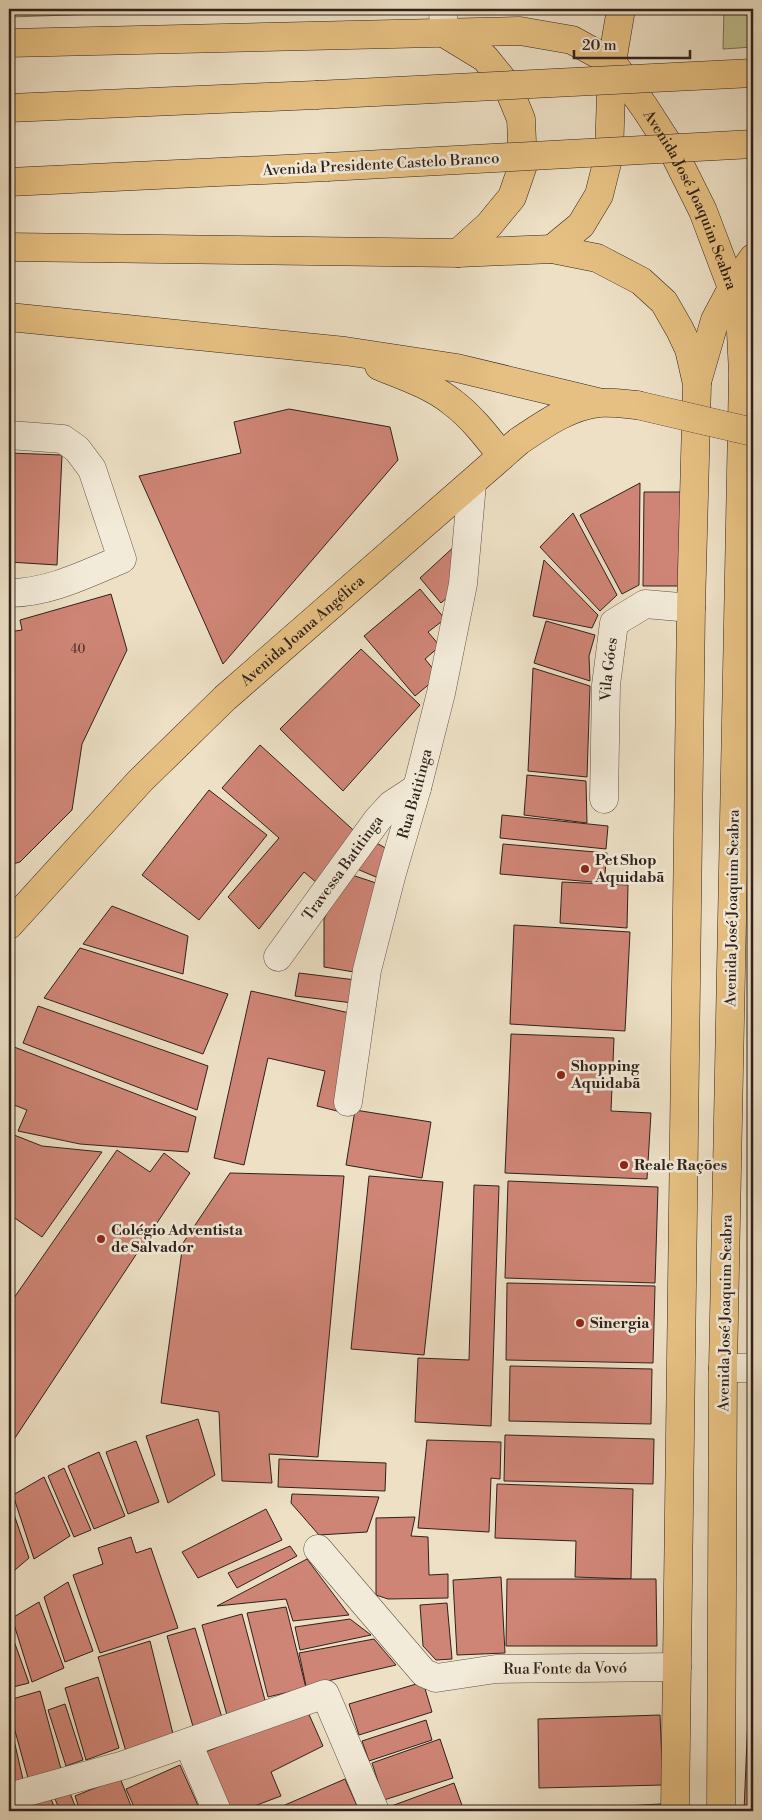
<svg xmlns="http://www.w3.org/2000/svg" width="762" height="1820" font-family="'Libre Bodoni',serif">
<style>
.green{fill:#c0c08f;stroke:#787056}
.building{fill:#cf8576;stroke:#2f211c}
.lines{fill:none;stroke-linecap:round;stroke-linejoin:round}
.minor-casing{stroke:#5e5146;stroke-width:29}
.major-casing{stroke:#2f211c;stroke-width:29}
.minor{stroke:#f3ebd9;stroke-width:28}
.major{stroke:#e6c082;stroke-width:28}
.major-bridge-casing{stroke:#2f211c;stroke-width:29;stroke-linecap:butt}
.major-bridge{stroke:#e6c082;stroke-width:28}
.poi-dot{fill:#8f2418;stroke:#f3ebd9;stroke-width:2}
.labels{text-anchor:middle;stroke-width:5;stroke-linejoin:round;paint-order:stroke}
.number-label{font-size:12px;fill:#573a32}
.street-label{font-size:15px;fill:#2f211c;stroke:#f3ebd9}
.poi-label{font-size:15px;font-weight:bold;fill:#2f211c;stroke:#f3ebd9;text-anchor:start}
</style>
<rect width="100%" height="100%" fill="#ede0c5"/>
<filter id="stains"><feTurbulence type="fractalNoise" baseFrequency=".004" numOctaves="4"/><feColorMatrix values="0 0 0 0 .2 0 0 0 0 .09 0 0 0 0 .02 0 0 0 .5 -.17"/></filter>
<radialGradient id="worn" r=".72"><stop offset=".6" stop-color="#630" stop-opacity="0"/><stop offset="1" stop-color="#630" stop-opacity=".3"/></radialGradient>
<g class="green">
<path d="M9 9H192L193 11 9 17Z"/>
<path d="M724 9H753V47L723 49Z"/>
</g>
<g class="building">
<path d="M289 409 390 427 398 460 223 664 139 476 241 453 234 422Z"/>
<path d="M9 453 62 455 57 565 9 562Z"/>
<path d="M640 483 639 585 622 594 580 515Z"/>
<path d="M644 492H681V586H643Z"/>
<path d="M573 513 617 595 600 611 540 547Z"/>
<path d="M457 544V589L441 603 420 578Z"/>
<path d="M544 560 598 615 592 628 533 616Z"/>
<path d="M420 589 445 619 428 632 440 646 425 659 439 676 415 696 364 636Z"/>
<path d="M111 594 127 650 82 744 72 810 20 862 9 865V632L22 630 20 620Z"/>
<path d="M546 621 595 635 589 656 590 681 534 663Z"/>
<path d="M361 649 420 705 343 791 280 729Z"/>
<path d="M533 668 590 686 587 777 528 771Z"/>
<path d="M260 745 362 838 323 888 304 872 259 929 228 897 279 838 222 788Z"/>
<path d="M527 775 586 781 587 823 524 815Z"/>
<path d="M209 790 267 835 199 920 142 875Z"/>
<path d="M502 815 608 826 606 849 500 838Z"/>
<path d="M369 839 391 851 383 880 350 866Z"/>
<path d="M503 844 607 853 604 883 500 874Z"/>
<path d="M346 873 376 883 360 973 324 967V919Z"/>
<path d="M562 882 628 885 627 928 560 923Z"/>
<path d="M112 906 188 936 183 974 83 944Z"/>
<path d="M514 925 630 932 625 1031 510 1024Z"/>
<path d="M80 948 228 994 203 1054 44 998Z"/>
<path d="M299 973 356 980 353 1003 295 996Z"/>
<path d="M251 991 354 1014 337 1111 317 1106 325 1071 268 1058 244 1165 214 1158Z"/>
<path d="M38 1006 208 1066 197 1110 23 1043Z"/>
<path d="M511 1034 614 1038 611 1111 651 1113 647 1179 505 1173Z"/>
<path d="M9 1045 196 1117 188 1152 80 1144 18 1131 27 1110 9 1103Z"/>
<path d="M355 1110 431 1122 422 1178 346 1165Z"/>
<path d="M9 1133 42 1146 102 1152 42 1237 9 1214Z"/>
<path d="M117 1150 150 1172 164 1153 190 1173 9 1447V1305Z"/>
<path d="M230 1173 344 1176 318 1457 269 1454 272 1483 222 1481 219 1412 161 1403 183 1243Z"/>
<path d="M369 1176 443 1182 424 1355 351 1349Z"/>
<path d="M508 1181 658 1187 655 1283 505 1278Z"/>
<path d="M474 1185 499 1186 491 1426 415 1422 418 1358 469 1360Z"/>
<path d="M507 1283 655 1286 653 1363 506 1360Z"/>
<path d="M510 1366 652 1369 651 1424 509 1421Z"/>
<path d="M198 1419 215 1475 168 1503 146 1436Z"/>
<path d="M505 1435 654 1439 653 1484 504 1481Z"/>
<path d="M427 1440 501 1442 500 1479 491 1478 489 1532 418 1528Z"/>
<path d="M136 1441 159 1502 128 1514 106 1452Z"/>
<path d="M99 1452 125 1516 94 1529 68 1466Z"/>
<path d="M279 1459 386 1463 385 1491 278 1487Z"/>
<path d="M64 1468 91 1530 74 1537 48 1476Z"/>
<path d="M44 1477 70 1536 34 1559 13 1495Z"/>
<path d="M497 1484 633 1489 631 1579 575 1577 576 1541 495 1538Z"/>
<path d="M292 1494 379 1497 367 1532 319 1535 291 1503Z"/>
<path d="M9 1500 29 1558 9 1575Z"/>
<path d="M266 1509 282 1540 198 1578 182 1552Z"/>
<path d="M415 1517 411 1536 428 1537 429 1575 448 1574V1598L388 1599 376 1595V1518Z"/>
<path d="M131 1537 136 1553 151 1548 178 1628 100 1653 73 1575 103 1564 98 1548Z"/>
<path d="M290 1546 297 1556 237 1588 228 1573Z"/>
<path d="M307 1559 349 1615 293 1621 286 1599 217 1606Z"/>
<path d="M501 1577 505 1653 457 1655 453 1580Z"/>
<path d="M507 1579H656L657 1646H506Z"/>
<path d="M68 1582 93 1651 65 1662 44 1597Z"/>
<path d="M753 1599V1811H744Z"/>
<path d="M39 1602 64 1668 32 1682 12 1618Z"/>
<path d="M447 1603 452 1659 436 1660 423 1646 420 1605Z"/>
<path d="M286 1607 306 1688 268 1697 247 1613Z"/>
<path d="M242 1614 266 1704 227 1715 202 1625Z"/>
<path d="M350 1619 371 1635 300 1650 295 1627Z"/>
<path d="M9 1627 29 1683 9 1688Z"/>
<path d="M195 1628 223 1721 194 1730 167 1636Z"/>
<path d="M374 1639 396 1665 306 1686 299 1653Z"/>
<path d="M150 1641 174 1738 127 1755 98 1657Z"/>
<path d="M98 1677 119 1748 86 1760 65 1688Z"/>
<path d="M423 1682 432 1712 359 1735 349 1704Z"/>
<path d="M40 1691 61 1769 28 1778 9 1709V1700Z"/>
<path d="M65 1704 83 1760 66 1766 48 1710Z"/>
<path d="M307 1710 323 1746 271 1772 281 1796 241 1811H227L203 1753Z"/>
<path d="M660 1715 663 1785 539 1788 538 1719Z"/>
<path d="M9 1718 24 1784 9 1787Z"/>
<path d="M426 1720 432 1740 369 1761 362 1741Z"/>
<path d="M440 1739 453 1778 384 1800 372 1763Z"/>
<path d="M180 1765 200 1810 136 1811 126 1789Z"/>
<path d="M120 1778 133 1811H80L75 1796Z"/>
<path d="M345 1779 358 1808 351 1811H271Z"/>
<path d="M454 1783 464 1811H388L386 1808Z"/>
<path d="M70 1793 77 1811H60L55 1799Z"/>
<path d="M49 1794 56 1811H19L17 1808Z"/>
<path d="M661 1804V1811H607L606 1807Z"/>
</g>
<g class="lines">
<g class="minor-casing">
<g id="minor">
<path d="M443 9 444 33"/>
<path d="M9 435 63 439 77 449 92 469 122 559C86 574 49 593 9 593"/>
<path id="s1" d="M604 799 606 685 614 623 645 604 691 608"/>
<path id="s2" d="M278 957 378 819 391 805 417 788"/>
<path id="s3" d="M348 1102 367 970 392 873 417 788 441 693 463 584 472 484"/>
<path d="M723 1368H753"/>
<path id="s4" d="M318 1549 424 1673 436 1678 496 1669 677 1667"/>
<path d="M188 1743 217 1811"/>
<path d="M9 1797 124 1765 325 1694 375 1811"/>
</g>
</g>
<g class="major-casing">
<g id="major">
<path d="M444 33 485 58 507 85 521 119 523 165 512 197 489 225 458 253"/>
<path id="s5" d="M9 43 520 31 572 40 612 62 645 108 674 153 703 211 732 288 741 332 743 374 723 1368 721 1811"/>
<path d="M9 108 316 95"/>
<path d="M9 182 327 167"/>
<path d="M9 247 458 253 552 249 597 258 641 281 664 302 680 330 689 349 697 384 691 608 675 1811"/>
<path d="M552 249 581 225 599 195 609 155 612 62 621 9"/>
<path d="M9 317 345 351 457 368 598 402"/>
<path d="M379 366C403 376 431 385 452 402 472 417 487 437 502 456"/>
<path d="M697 382 715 320 732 288 753 258"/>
<path id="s6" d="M9 925 140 781 225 698 519 441C543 425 569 406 599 403 611 402 625 404 637 405"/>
</g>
</g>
<use href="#minor" class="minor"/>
<use href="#major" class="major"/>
<g class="major-bridge-casing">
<g id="major-bridge">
<path d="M316 95 753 73"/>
<path d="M327 167 753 144"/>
<path d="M637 405 753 432"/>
</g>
</g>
<use href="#major-bridge" class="major-bridge"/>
</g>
<g class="poi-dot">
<circle cx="585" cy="869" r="5"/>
<circle cx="561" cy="1075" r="5"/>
<circle cx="624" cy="1165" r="5"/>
<circle cx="101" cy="1239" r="5"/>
<circle cx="580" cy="1323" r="5"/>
</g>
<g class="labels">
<g class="number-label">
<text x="78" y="653">40</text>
</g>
<g class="street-label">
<text transform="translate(381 164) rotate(-3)" y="5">Avenida Presidente Castelo Branco</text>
<text dy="5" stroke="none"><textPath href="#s5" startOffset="769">Avenida José Joaquim Seabra</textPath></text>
<text dy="5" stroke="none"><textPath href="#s6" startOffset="416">Avenida Joana Angélica</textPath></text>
<text dy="5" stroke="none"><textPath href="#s1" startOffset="130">Vila Góes</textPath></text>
<text dy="5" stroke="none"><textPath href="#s3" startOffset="316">Rua Batitinga</textPath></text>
<text dy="5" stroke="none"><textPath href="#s2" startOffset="110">Travessa Batitinga</textPath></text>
<text transform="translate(732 908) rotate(-89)" y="5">Avenida José Joaquim Seabra</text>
<text transform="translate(725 1313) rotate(-89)" y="5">Avenida José Joaquim Seabra</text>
<text dy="5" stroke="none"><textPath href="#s4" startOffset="306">Rua Fonte da Vovó</textPath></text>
</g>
<g class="poi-label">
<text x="595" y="865">Pet Shop<tspan x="595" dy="17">Aquidabã</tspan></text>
<text x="571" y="1071">Shopping<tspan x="571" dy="17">Aquidabã</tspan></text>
<text x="634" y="1170">Reale Rações</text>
<text x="111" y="1235">Colégio Adventista<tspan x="111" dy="17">de Salvador</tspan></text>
<text x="590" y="1328">Sinergia</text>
</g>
</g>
<rect width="762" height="1820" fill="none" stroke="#ede0c5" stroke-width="30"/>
<rect x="10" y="10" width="742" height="1800" fill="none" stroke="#2f211c" stroke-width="2.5"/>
<rect x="15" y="15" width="732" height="1790" fill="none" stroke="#2f211c"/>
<path d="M574 50v8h116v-8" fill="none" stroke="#2f211c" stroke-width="2.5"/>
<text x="582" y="50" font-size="15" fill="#2f211c" stroke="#f3ebd9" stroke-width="4" paint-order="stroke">20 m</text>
<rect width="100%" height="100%" filter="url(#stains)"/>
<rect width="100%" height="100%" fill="url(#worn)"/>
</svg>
